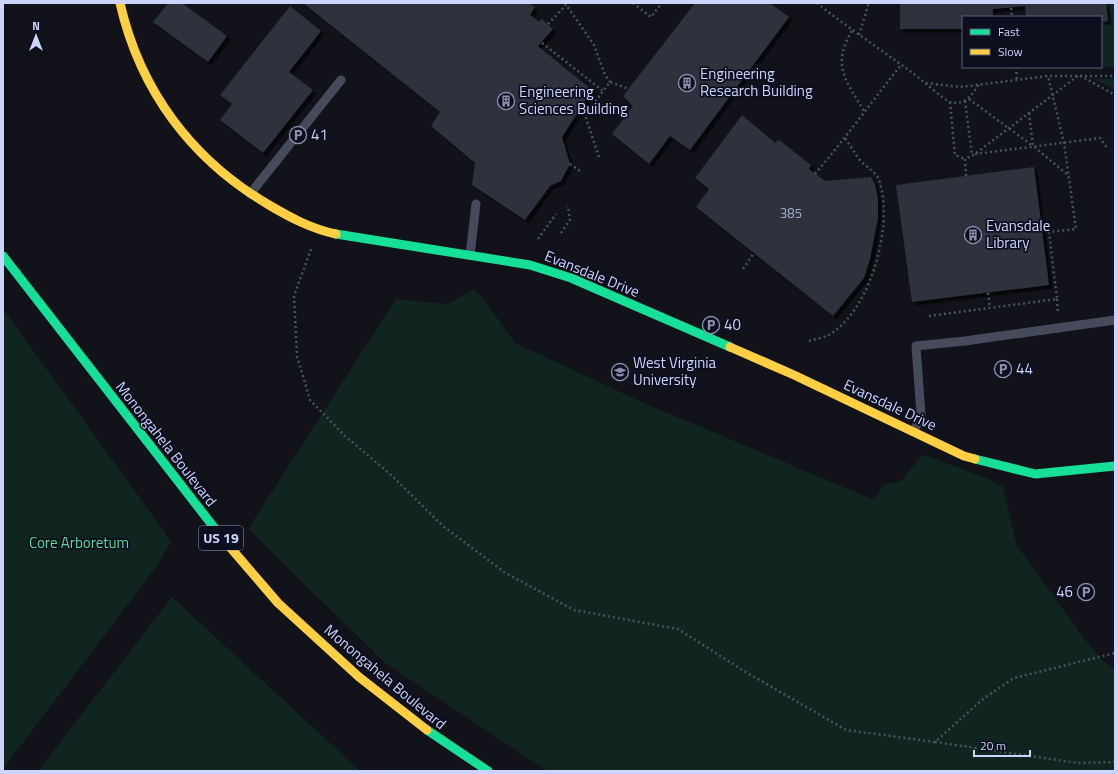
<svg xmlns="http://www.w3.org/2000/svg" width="1118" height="774" font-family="'Titillium Web',sans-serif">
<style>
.green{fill:#10251f}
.building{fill:#2e303c;filter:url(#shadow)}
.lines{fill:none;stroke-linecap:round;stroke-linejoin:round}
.path{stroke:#45565b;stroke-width:2.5;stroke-dasharray:2 3;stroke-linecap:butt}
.lane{stroke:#464b5b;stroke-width:9}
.fast{stroke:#16e098;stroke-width:9}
.slow{stroke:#ffcf43;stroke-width:9}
.labels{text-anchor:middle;stroke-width:3.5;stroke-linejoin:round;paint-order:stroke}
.number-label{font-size:13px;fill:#a4abcd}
.shield{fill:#0d0f1e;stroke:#9399ba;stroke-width:1}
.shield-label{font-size:14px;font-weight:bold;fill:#ccd4fd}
.poi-label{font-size:15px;fill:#ccd4fd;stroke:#0d0f1e;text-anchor:start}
.street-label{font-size:15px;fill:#ccd4fd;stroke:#0d0f1e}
.park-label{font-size:15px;fill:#5cd996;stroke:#0d0f1e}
</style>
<defs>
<filter id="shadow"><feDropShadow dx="3.5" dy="3.5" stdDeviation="0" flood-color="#0009"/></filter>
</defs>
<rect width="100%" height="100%" fill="#11121a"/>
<g class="green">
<path d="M1106 3H1115V67H1101V22L1108 21Z"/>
<path d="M1094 79H1115V90Z"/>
<path d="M473 290 482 297 515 343 644 403 874 500 883 485 901 481 921 456 925 455 986 478 1003 487 1016 544 1083 637 1103 661 1115 669V771H547L384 662 248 529 396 299 448 304Z"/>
<path d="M3 309 171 541 159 563 3 769Z"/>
<path d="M172 597 359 770 360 771H38Z"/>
</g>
<g class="building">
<path d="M168 3H182L227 36 208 62 153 22Z"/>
<path d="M303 3H529L535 7 530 15 539 22 542 19 553 29 538 46 592 90 562 137 570 164 561 181 550 186 525 220 472 185 475 163 431 126 440 112Z"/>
<path d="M695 3H770L789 17 690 150 670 136 649 164 612 134 633 106 623 96Z"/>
<path d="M900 3H1106L1108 21 1101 22V17H1026L1025 6 993 9V17H963V29H900Z"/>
<path d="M290 6 321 31 289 72 313 90 263 153 220 120 232 104 220 95Z"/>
<path d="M742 115 775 143 779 140 811 165 809 169 825 181 871 177 875 185 878 198V218L870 259 864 278 833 316 696 207 709 189 695 178Z"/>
<path d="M1034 167 1049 285 912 302 896 185Z"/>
</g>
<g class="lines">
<g class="path">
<path d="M565 3 594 45 605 75 610 82"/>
<path d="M633 3 651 17 662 3"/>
<path d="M817 3C848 28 882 50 914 74 921 79 944 100 950 102 965 106 972 95 979 84"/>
<path d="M1011 8 1012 17"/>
<path d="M548 24 566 5"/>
<path d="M852 31C831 65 846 81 864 111"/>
<path d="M859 35 869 3"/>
<path d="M542 43 603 91"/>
<path d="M1016 67 1017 80"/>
<path d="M926 83 960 87 1048 76H1115"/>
<path d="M969 99 1033 146"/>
<path d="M965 101 972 155"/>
<path d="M950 102 955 155 965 159"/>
<path d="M1029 113 1033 146 1068 175"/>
<path d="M975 154 1100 138 1107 148"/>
<path d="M599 157 586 118 597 99 610 82 629 89"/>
<path d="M570 164 580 171"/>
<path d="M815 174C845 139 872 101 901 65"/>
<path d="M966 176 965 159 975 154 1079 75 1115 95"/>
<path d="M561 233 570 220 568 207 567 206"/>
<path d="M538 239 556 214"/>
<path d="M311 249 294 296 297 356 310 400 345 436 390 474 443 526 504 572 574 610 678 629 744 671 846 730 935 742 983 699 1014 678 1115 653"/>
<path d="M743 269 754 253"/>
<path d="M988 293 990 308"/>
<path d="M1057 299 1058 314"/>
<path d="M929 316 1057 299 1049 232 1076 229 1064 143 1048 76"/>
<path d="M809 341C817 339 826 337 832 333 871 307 893 227 880 183 877 171 866 168 859 159 854 152 850 145 845 138"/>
<path d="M935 742 1078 763 1115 762"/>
</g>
<g class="lane">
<path d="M250 194 341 80"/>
<path d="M470 255 476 204"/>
<path d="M914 431 921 415 916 346 965 341 1115 320"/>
</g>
<g class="fast">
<path d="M336 234 530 265 571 278 730 347"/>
<path d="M3 256 223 539"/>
<path d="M975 459 1035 474 1115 466"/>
<path d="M427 730 488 771"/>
</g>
<g class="slow">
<path d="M120 3C140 91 192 160 269 205 291 218 312 229 336 234"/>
<path d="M730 347 794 375 964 456 975 459"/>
<path d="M223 539 278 603 359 677 427 730"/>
</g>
</g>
<defs>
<g id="building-ring" transform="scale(0.9)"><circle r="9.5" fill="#0d0f1e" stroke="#8b90ae" stroke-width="1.5"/><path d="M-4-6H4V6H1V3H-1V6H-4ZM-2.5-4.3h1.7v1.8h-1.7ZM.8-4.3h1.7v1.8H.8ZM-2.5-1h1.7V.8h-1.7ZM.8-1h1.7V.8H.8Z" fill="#8b90ae"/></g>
<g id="parking-ring" transform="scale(0.9)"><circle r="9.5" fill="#0d0f1e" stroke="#8b90ae" stroke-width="1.5"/><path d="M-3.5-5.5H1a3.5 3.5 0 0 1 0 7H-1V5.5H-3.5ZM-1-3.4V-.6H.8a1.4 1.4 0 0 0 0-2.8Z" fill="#8b90ae"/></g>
<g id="university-ring" transform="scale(0.9)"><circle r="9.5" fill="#0d0f1e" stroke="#8b90ae" stroke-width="1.5"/><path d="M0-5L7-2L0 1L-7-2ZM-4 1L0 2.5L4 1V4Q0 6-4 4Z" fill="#8b90ae"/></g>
</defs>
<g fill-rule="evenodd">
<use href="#building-ring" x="687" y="83"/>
<use href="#building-ring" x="506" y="101"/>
<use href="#parking-ring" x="298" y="135"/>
<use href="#building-ring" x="973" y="235"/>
<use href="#parking-ring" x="711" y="325"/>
<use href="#parking-ring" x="1003" y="369"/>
<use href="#university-ring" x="620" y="372"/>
<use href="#parking-ring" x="1086" y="592"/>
</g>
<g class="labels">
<g class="number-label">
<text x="791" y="218">385</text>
</g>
<rect class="shield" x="199" y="526" width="44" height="24" rx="3"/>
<g class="shield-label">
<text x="221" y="543">US 19</text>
</g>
<g class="poi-label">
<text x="700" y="79">Engineering<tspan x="700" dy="17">Research Building</tspan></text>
<text x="519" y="97">Engineering<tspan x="519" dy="17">Sciences Building</tspan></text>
<text x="311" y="140">41</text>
<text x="986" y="231">Evansdale<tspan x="986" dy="17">Library</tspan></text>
<text x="724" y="330">40</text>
<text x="633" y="368">West Virginia<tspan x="633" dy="17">University</tspan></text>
<text x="1016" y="374">44</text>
<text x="1073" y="597" text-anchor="end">46</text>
</g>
<g class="street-label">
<text transform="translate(592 274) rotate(22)" y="5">Evansdale Drive</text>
<text transform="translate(890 405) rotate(25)" y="5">Evansdale Drive</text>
<text transform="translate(166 444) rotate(52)" y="5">Monongahela Boulevard</text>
<text transform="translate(385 677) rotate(40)" y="5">Monongahela Boulevard</text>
</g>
<g class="park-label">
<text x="79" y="548">Core Arboretum</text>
</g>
</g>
<rect width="1118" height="774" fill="none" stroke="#ccd4fd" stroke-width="8"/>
<rect x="962" y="16" width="140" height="52" fill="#0d0f1e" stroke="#595e77"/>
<rect x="970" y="29" width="20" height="6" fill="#16e098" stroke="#595e77"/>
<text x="998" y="36" font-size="12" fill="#ccd4fd">Fast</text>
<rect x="970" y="49" width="20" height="6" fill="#ffcf43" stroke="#595e77"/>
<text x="998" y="56" font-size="12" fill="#ccd4fd">Slow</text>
<g transform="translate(36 36)" stroke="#0d0f1e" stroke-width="3" paint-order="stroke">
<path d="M0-3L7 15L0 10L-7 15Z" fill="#ccd4fd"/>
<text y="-6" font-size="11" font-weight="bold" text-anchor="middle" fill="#ccd4fd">N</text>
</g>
<path d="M974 750v6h56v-6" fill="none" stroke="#ccd4fd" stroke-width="2"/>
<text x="980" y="750" font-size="12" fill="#ccd4fd" stroke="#0d0f1e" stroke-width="3" paint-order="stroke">20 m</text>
</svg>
